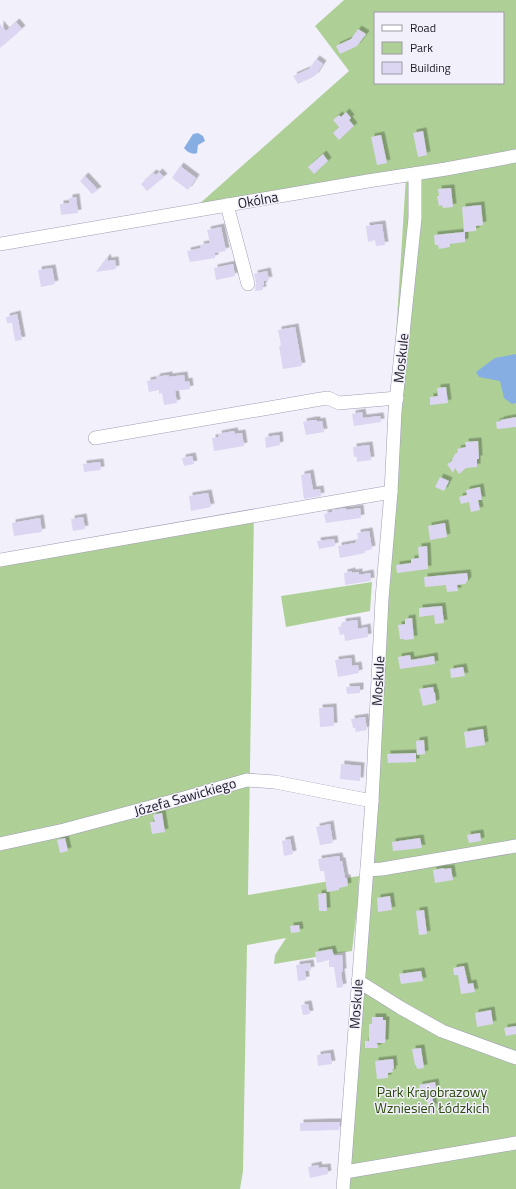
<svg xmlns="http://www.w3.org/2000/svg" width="516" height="1189" font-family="'Titillium Web',sans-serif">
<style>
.green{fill:#aed097;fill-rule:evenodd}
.water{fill:#86aee3}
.building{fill:#dcd6f2;filter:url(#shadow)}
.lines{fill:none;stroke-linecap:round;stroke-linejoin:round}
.minor-casing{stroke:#a19cb6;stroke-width:14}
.minor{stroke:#fff;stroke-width:13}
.labels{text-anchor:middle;stroke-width:3;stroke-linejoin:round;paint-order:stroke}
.street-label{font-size:14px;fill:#1c1a24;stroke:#f2f0fb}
.park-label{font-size:14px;fill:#29480a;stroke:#f2f0fb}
</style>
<defs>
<filter id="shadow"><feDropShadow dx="3.5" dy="-3.5" stdDeviation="0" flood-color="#0004"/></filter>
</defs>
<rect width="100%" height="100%" fill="#f2f0fb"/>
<g class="green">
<path d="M344 0H516V1189H342L406 177 188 214 349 71 315 26ZM375 13H503V83H375Z"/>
<path d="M254 512 248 895 359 876 358 901 352 951 274 964 275 955 286 938 247 945 243 1171 240 1189H0V561Z"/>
<path d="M372 582 370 611 286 627 281 596Z"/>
</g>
<g class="water">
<path d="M198 133 203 136 205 141 198 145 197 153C193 155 187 152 184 148L193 134Z"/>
<path d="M516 354V403L512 404 504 398 500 381 479 377 476 372 495 358Z"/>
</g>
<g class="building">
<path d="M16 22 22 29 0 48V24L6 31Z"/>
<path d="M358 29 366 34 357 46 340 54 336 46 351 39Z"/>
<path d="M316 59 323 64 315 76 298 84 293 76 309 69Z"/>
<path d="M346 112 351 118 349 120 354 126 339 140 333 133 339 127 333 120 339 115 341 117Z"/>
<path d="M423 131 427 155 418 157 413 133Z"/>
<path d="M381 135 387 163 377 165 371 137Z"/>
<path d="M323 154 328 161 314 174 308 167Z"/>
<path d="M180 166 196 178 188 190 172 178Z"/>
<path d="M159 172 164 177 147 191 141 184 153 173 156 175Z"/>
<path d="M85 176 98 190 92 194 80 181Z"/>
<path d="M451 188 453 207 443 208 442 205 439 206 437 196H439L438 189Z"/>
<path d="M76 197 78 213 61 215 60 204 69 203V198Z"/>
<path d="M481 205 483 225 476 226V231L465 232V242L450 244V247L439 249 438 245H435L434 235 464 232 462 207Z"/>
<path d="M382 224 385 245 376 246 375 240 368 242 366 226Z"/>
<path d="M221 227 226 251 215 253V258L190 262 187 251 201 248 200 245 210 243 207 230Z"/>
<path d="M107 257 108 261 115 260 116 269 96 272Z"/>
<path d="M233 264 235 276 216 280 214 268Z"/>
<path d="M52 268 55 284 41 287 38 270Z"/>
<path d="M267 271 269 280 264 281V285L262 286 263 290 255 291 256 282 254 274Z"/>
<path d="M17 314 22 340 15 341 12 323H7L6 317Z"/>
<path d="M295 327 302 366 283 369 279 346 281 345 278 330Z"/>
<path d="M169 375V377L184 375 185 382 189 381 190 389 175 391 177 403 164 405 162 393 159 394V390L149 392 147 381 157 379 156 377Z"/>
<path d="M446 387 448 403 430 405V397L438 396 437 388Z"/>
<path d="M362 412 363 418 380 416 381 422 354 426 352 414Z"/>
<path d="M516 417V427L497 429 496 422 501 421 500 420Z"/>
<path d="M313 420H317V422L322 421 324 432 306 435 303 422Z"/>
<path d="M234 431 235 434 242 433 244 446 214 451 212 438 219 437 218 434Z"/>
<path d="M279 435 280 445 266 448 265 437Z"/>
<path d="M478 441 479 459H477V467L466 468 459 474 455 468 453 473 447 464 451 462 455 454 458 452 457 449 466 447 465 442Z"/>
<path d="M369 445 371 460 357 462V457H354L353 447Z"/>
<path d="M192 456 194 464 184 466 182 458Z"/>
<path d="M100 462 101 470 84 472 83 464Z"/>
<path d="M310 473 313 490 320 489 321 496 304 499 301 475Z"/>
<path d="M440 477 449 481 444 491 435 487Z"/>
<path d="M480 487 482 500H478L480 510 471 512 469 502 461 504 459 497 467 495 466 490Z"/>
<path d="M208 493 211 507 191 511 189 496Z"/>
<path d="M346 508V510L360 508 361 518 326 523 324 514 332 512V510Z"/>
<path d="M83 517 85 529 73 531 71 519Z"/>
<path d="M40 518 42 532 14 536 12 523Z"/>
<path d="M445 523 447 537 430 540 428 526Z"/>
<path d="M369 531 372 549 365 551V553L340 558 338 546 355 543 358 538 357 533Z"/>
<path d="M334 539 335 546 319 549 317 541Z"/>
<path d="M427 546 428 569 397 573 396 565 411 563V559L419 558 418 547Z"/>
<path d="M352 571V573L359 572V575L370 573 371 581 345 585 344 573Z"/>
<path d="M467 573 468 580 465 584 457 585 458 591 447 592 446 585 425 587 424 577Z"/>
<path d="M442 606 444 623 435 624 434 615 419 617V608Z"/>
<path d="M412 618 414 639 404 640V639H400L398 625 405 624V619Z"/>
<path d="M357 620 358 629 367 627 368 637 345 641 344 634 340 635 338 627 343 626 342 622Z"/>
<path d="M410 655 411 660 434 656 435 664 400 669 398 657Z"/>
<path d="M351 658 352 666 358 665 359 673 338 677 335 660Z"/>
<path d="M463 667 465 676 451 678 450 669Z"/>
<path d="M360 686V693L347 694 346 687Z"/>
<path d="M433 687 434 692 435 693 436 703 423 706 419 689Z"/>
<path d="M333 707 334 726 320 727 319 708Z"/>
<path d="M365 717 367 730 356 732 355 728H353L351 719Z"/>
<path d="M483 729 485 745 466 748 464 732Z"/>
<path d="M424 740 425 754 417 755 416 741Z"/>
<path d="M416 753V762L388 763 387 754Z"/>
<path d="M341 764 361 766 360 781 340 779Z"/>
<path d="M162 813 165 832 152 834 150 822H155L153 815Z"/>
<path d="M330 824 333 843 320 845 316 827Z"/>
<path d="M480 833 481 841 469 843 467 835Z"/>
<path d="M65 838 68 851 60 853 57 840Z"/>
<path d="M420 838 422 848 393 851 392 842Z"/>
<path d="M290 839 293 854 284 856 282 841Z"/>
<path d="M339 856 340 861H342L345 878H347L348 886 339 888V890L327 892 324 871H320L318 859Z"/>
<path d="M444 868V869L451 868 453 880 435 883 433 870Z"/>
<path d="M326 893 327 911H319L318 894Z"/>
<path d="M390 896 392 910 378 912 377 898Z"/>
<path d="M424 910 427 934 419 935 416 911Z"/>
<path d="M299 925 300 932 291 933 290 926Z"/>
<path d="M332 949 334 956 342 955 343 972H341L343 987 337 988 334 967H329V960L317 963 315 952Z"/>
<path d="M310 963 311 970 305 971 306 980 298 981 296 965Z"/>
<path d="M464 966 468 984 473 983 475 992 461 994 458 975H454L453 968Z"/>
<path d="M421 971 423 981 401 984 399 974Z"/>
<path d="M308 1004 310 1014 303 1015 301 1005Z"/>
<path d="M491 1010 493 1024 477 1027 475 1013Z"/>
<path d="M372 1017H383V1020H386L385 1043H377L378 1048H365V1041H369V1024H372Z"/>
<path d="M516 1026V1034L506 1036 504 1028Z"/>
<path d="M421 1048 424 1068 417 1069 416 1065H415L412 1049Z"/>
<path d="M330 1053 332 1064 318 1066 317 1055Z"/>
<path d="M393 1059 394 1069H392L393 1072 388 1073V1078L377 1079 375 1061Z"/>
<path d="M435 1082 436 1089 431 1090 434 1107 428 1108 425 1091 420 1092 419 1085Z"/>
<path d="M327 1122H340L339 1130 300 1131V1123Z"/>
<path d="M318 1165 319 1168 327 1167 328 1174 310 1178 308 1167Z"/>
</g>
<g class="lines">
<g class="minor-casing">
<g id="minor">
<path d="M227 205 248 284"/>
<path d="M0 244 368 181 446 169 516 156"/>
<path d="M95 438 321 399 328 398 339 403 397 398"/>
<path d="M0 560 391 492"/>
<path d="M0 844 64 830 184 798 247 780 275 782 372 801"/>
<path d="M367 870 382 869 516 846"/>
<path d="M358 981 401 1008 442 1031 516 1058"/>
<path d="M345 1172 516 1143"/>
<path d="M343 1189 372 801 382 599 391 492 395 411 415 218V174"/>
</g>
</g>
<use href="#minor" class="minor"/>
</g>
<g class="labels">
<g class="street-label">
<text transform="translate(258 200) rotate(-10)" y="5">Okólna</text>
<text transform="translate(401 358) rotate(-84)" y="5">Moskule</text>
<text transform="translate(378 681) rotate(-87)" y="5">Moskule</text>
<text transform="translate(185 797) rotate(-16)" y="5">Józefa Sawickiego</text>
<text transform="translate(356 1004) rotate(-86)" y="5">Moskule</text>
</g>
<g class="park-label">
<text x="432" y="1097">Park Krajobrazowy<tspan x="432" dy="16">Wzniesień Łódzkich</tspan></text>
</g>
</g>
<rect x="374" y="12" width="130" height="72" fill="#f2f0fb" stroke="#9c9aa5"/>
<rect x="382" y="25" width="20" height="6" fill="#ffffff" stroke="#9c9aa5"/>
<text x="410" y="32" font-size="12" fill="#1c1a24">Road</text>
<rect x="382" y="42" width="20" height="12" fill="#aed097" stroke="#9c9aa5"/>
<text x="410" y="52" font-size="12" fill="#1c1a24">Park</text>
<rect x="382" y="62" width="20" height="12" fill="#dcd6f2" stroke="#9c9aa5"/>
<text x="410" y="72" font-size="12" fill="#1c1a24">Building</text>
</svg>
